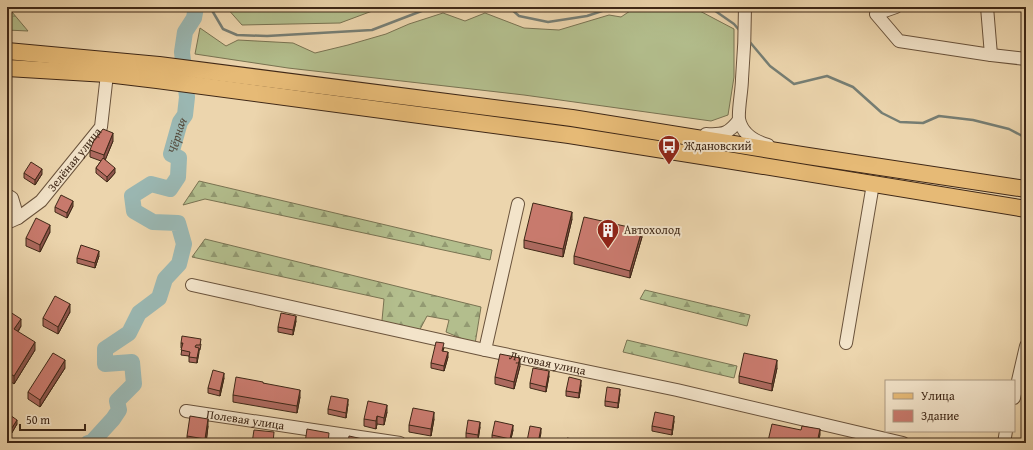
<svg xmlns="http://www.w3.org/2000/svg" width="1033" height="450" font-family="'Gentium Book Plus',serif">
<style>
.grass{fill:#b3be8d;stroke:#797352}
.forest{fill:url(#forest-firs);stroke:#797352}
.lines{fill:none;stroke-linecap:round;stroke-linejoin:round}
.stream{stroke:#767e74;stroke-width:2.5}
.river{stroke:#9ab7b2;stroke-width:16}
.minor-casing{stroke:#6a533c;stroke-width:14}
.major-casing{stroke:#3f2817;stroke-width:18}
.minor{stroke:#f3e4ca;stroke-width:12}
.major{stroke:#e6ba76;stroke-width:16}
.wall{fill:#ac695e;stroke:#3f2817}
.shaded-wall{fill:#8c554c;stroke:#3f2817}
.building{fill:#c87a6d;stroke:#3f2817}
.labels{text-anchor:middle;stroke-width:4;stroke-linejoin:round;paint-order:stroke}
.poi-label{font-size:12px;fill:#3f2817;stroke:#f3e4ca;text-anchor:start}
.street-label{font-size:12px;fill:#3f2817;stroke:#f3e4ca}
.water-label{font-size:13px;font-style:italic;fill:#564c3e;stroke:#f3e4ca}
</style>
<defs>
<pattern id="forest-firs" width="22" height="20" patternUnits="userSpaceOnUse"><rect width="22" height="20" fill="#b3be8d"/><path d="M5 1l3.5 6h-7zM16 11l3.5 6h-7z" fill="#939a72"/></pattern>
</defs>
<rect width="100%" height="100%" fill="#ecd5ad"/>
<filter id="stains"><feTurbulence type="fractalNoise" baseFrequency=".005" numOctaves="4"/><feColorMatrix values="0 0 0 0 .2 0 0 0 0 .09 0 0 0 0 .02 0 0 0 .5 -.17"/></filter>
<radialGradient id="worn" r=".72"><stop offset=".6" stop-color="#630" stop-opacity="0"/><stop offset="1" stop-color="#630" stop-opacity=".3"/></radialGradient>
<g class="grass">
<path d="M92 7H141L120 11Z"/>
<path d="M226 7H383L340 23 242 25Z"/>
<path d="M636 7H677L696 9 734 29V77L728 115 711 121 524 95 288 68 195 54 200 28 226 46 238 40 293 43 315 53 348 45 386 34 409 24 443 13 465 21 485 13 524 28 559 30 609 15 621 17Z"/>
</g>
<g class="forest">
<path d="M7 12H12L28 31 7 30Z"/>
<path d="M199 181 492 250 490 260 205 199 183 205Z"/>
<path d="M205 239 481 307 475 344 446 332 449 320 427 316 415 339 381 331 384 299 192 257Z"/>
<path d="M645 290 750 315 747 326 640 299Z"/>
<path d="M627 340 737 366 734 378 623 352Z"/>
</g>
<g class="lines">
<g class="stream">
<path d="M210 7 223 29 237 35 267 36 372 30 432 7"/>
<path d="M432 7 472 9 483 7"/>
<path d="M509 7 519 16 548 22 587 16 614 7"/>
<path d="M708 7 711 8 734 24 740 31"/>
<path d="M749 41 770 66 794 84 827 76 853 87 882 113 900 122 923 123 939 116 973 120 1009 129 1026 138"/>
</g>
<path class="river" id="s1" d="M88 443 92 442 113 419 119 410 117 401 134 384 132 362 105 364V349L129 333 139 313 159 298 165 279 179 264 184 244 178 223 153 222 134 211 132 196 151 184 170 189 178 177 179 158 171 154 180 122 185 115 187 97 182 52 185 32 194 18 196 7"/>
<g class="minor-casing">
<g id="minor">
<path d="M745 7C745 31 744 55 742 79 742 90 738 109 739 119 742 134 754 141 768 145"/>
<path d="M896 7 876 14 899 41 991 55 1026 59"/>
<path d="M987 7 991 55"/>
<path d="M706 134C724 135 729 133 739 120"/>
<path d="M7 195 12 198 18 218"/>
<path id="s2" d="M7 223 18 218 41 201 101 127 107 74"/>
<path id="s3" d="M192 285 485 350 677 390 903 443"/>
<path d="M846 343 873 184"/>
<path d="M485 350 518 204"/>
<path d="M1014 398 1026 346"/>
<path id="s4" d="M186 411 400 443"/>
<path d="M1004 443 1006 431"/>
</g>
</g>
<g class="major-casing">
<g id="major">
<path d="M7 51 159 65 572 118 808 156 1026 189"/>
<path d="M7 68 107 74 157 80 569 135 733 161 1026 209"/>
</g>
</g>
<use href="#minor" class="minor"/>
<use href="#major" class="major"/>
</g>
<g class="wall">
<path d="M113 141 105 160 115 173 107 182 96 173V168L101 161 90 157V150Z"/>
<path d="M24 173 42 174 35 185 24 178Z"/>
<path d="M73 206 67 218 55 212V207Z"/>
<path d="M572 219 563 257 524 248V240Z"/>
<path d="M50 232 40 252 26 246V238Z"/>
<path d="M642 237 630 278 574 264V256Z"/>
<path d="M99 256 95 268 77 263V258Z"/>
<path d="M7 310 21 326 18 332 35 350 14 384 7 379Z"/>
<path d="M70 312 58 334 43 326V318Z"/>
<path d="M296 321 293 335 278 332V327Z"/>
<path d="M181 343 201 344 200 350H199L197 363 189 362V356L181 355 182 348H181Z"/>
<path d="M444 348 443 351 448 357 444 371 431 368V363Z"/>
<path d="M520 366 514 389 495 384V377Z"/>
<path d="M65 368 40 407 28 399V392Z"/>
<path d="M777 368 772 391 739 383V376Z"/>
<path d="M549 376 546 392 530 388V383Z"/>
<path d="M224 378 220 396 208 393V388Z"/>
<path d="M263 383 300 397 297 413 233 402V395Z"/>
<path d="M581 385 579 398 566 396V391Z"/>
<path d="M620 394 618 408 605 406V401Z"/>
<path d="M348 404 346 418 328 414V409Z"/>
<path d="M387 412 384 425 377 424 376 429 364 426V419Z"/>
<path d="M7 413 17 424 10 436 7 434Z"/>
<path d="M434 419 431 436 409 432V425Z"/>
<path d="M674 421 672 435 652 431V426Z"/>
<path d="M208 426 206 443H187V436Z"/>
<path d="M480 427 478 440 466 438V433Z"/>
<path d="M513 430 510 443 492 440V435Z"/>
</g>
<g class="shaded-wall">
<path d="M113 133V141L104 163V155Z"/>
<path d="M115 168V173L107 182V177Z"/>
<path d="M42 169V174L35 185V180Z"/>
<path d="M73 201V206L67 218V213Z"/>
<path d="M572 212V219L563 257V249Z"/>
<path d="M50 225V232L40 252V245Z"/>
<path d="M642 230V237L630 278V271Z"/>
<path d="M99 251V256L95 268V263Z"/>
<path d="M70 304V312L58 334V327Z"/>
<path d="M296 316V321L293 335V330Z"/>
<path d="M21 319V326L14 337V329Z"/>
<path d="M35 342V350L14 384V376Z"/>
<path d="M199 348V353L197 363V358Z"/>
<path d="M448 352V357L444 371V366Z"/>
<path d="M520 358V366L514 389V382Z"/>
<path d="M65 360V368L40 407V400Z"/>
<path d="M777 360V368L772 391V384Z"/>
<path d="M549 371V376L546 392V387Z"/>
<path d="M224 373V378L220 396V391Z"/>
<path d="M581 380V385L579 398V393Z"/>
<path d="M620 389V394L618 408V403Z"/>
<path d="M300 390V397L297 413V406Z"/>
<path d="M348 399V404L346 418V413Z"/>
<path d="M387 405V412L384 425V418Z"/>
<path d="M434 412V419L431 436V429Z"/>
<path d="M377 416V424L376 429V421Z"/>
<path d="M674 416V421L672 435V430Z"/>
<path d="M208 419V426L206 443H205V439Z"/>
<path d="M17 420V424L10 436V431Z"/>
<path d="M480 422V427L478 440V435Z"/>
<path d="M513 425V430L510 443V439Z"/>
<path d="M541 428V433L539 443H538Z"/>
<path d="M820 429V435L818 443H817Z"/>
</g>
<g class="building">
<path d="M103 129 113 133 104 155 90 150 94 140Z"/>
<path d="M103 158 115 168 107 177 96 168Z"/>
<path d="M31 162 42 169 35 180 24 173Z"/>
<path d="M61 195 73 201 67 213 55 207Z"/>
<path d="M533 203 572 212 563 249 524 240Z"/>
<path d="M584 217 642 230 630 271 574 256Z"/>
<path d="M36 218 50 225 40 245 26 238Z"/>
<path d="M81 245 99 251 95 263 77 258Z"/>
<path d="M55 296 70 304 58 327 43 318Z"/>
<path d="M7 310 21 319 14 329 35 342 14 376 7 372Z"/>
<path d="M281 313 296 316 293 330 278 327Z"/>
<path d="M182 336 201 339 200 345H196L195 347 199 348 197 358 189 357 190 352 181 350 183 343H181Z"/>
<path d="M436 342 444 343 442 351 448 352 444 366 431 363Z"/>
<path d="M53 353 65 360 40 400 28 392Z"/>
<path d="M744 353 777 360 772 384 739 376Z"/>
<path d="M500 354 520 358 514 382 495 377Z"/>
<path d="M533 368 549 371 546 387 530 383Z"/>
<path d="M213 370 224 373 220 391 208 388Z"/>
<path d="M236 377 263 382V383L300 390 297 406 233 395Z"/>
<path d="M569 377 581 380 579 393 566 391Z"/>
<path d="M607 387 620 389 618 403 605 401Z"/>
<path d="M331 396 348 399 346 413 328 409Z"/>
<path d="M368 401 387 405 384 418 377 416 376 421 364 419Z"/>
<path d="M413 408 434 412 431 429 409 425Z"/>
<path d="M655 412 674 416 672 430 652 426Z"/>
<path d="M7 413 17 420 10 431 7 429Z"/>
<path d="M190 416 208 419 205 439 187 436Z"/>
<path d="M468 420 480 422 478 435 466 433Z"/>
<path d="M495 421 513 425 510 439 492 435Z"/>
<path d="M772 424 801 430 802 426 820 429 817 443H776L768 441Z"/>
<path d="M530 426 541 428 538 443H534L527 441Z"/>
<path d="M307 429 329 433 328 443H305Z"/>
<path d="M254 430 274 432 273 443H252Z"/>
<path d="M349 436 372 441V443H348Z"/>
<path d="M567 438 578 440 577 443H566Z"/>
</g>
<defs>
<g id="bus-pin" transform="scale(1.15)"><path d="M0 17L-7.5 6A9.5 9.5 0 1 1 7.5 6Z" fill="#8f2418" stroke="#f3e4ca"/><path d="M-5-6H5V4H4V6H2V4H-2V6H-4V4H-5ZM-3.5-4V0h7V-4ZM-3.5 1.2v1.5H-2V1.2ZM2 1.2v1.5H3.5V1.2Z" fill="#fff"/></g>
<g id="building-pin" transform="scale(1.15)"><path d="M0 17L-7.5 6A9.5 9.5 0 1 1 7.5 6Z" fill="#8f2418" stroke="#f3e4ca"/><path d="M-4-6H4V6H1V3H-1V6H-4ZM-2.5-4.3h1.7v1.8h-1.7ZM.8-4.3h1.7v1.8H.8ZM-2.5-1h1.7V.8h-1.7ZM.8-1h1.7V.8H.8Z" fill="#fff"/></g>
</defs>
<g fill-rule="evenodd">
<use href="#bus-pin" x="669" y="146"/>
<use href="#building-pin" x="608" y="230"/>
</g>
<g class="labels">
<g class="poi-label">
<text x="684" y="150">Ждановский</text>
<text x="624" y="234">Автохолод</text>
</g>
<g class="street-label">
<text dy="4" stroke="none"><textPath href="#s2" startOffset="94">Зелёная улица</textPath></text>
<text dy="4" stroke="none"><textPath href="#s3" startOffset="364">Луговая улица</textPath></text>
<text dy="4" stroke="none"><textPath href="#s4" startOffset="60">Полевая улица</textPath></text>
</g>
<g class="water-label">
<text dy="5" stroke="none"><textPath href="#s1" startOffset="469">Чёрная</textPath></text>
</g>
</g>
<rect width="1033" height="450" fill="none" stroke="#ecd5ad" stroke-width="24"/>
<rect x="8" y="8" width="1017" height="434" fill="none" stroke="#3f2817" stroke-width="2"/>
<rect x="12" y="12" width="1009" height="426" fill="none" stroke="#3f2817"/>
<rect x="885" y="380" width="130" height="52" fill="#f3e4ca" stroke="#ab9982"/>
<rect x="893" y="393" width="20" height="6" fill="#e6ba76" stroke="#ab9982"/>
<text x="921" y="400" font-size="12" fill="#3f2817">Улица</text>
<rect x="893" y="410" width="20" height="12" fill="#c87a6d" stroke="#ab9982"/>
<text x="921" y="420" font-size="12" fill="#3f2817">Здание</text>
<path d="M20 424v6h65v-6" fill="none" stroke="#3f2817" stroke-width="2"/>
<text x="26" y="424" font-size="12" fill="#3f2817" stroke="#f3e4ca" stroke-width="3" paint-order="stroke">50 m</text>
<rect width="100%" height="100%" filter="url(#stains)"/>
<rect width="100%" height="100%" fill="url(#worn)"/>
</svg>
